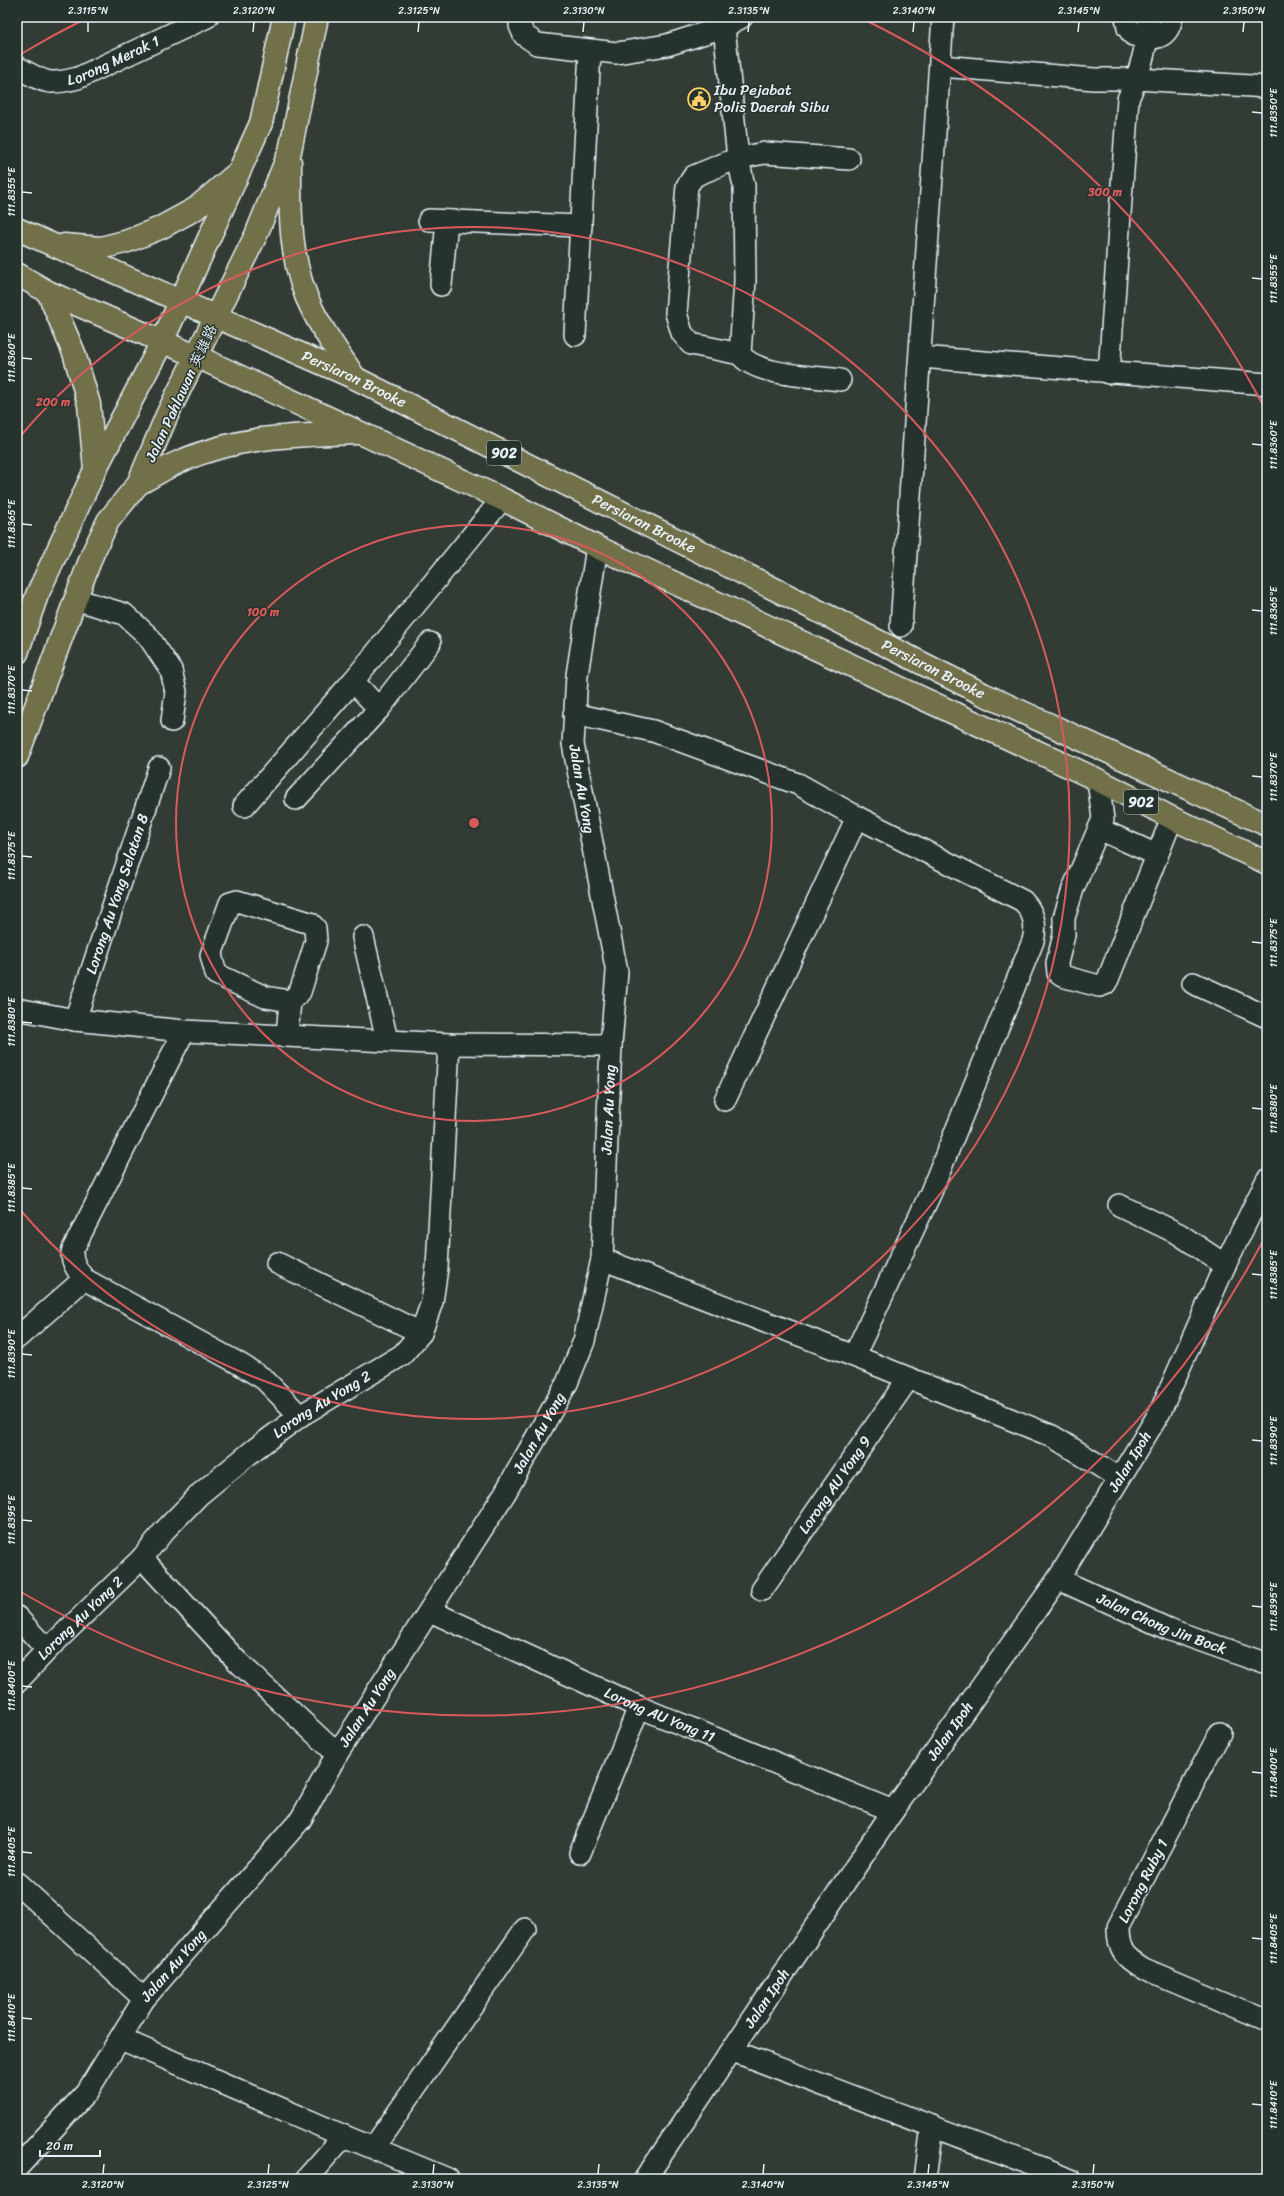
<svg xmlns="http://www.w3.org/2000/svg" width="1284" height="2196" font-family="Sriracha,'LXGW WenKai TC',sans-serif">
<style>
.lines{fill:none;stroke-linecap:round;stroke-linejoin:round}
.minor-casing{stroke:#e8f1f8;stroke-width:24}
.major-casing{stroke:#e8f1f8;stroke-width:25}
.minor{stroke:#26332d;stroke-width:21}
.major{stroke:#726f4a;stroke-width:22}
.ticks{fill:none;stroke:#e8f1f8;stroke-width:1.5}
.ring{fill:none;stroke:#da5a5c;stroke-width:2}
.labels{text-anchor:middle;stroke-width:3;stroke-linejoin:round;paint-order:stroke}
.shield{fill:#26332d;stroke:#aeb8bb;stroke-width:1}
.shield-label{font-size:14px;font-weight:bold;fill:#e8f1f8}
.street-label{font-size:15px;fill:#e8f1f8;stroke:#26332d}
.poi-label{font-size:15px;fill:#e8f1f8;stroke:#26332d;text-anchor:start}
.centre{fill:#da5a5c;stroke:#26332d;stroke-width:2}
.ring-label{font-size:12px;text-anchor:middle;font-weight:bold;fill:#da5a5c;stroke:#26332d;stroke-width:3;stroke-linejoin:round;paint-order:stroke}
.neatline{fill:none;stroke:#e8f1f8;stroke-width:1.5}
.ticks-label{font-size:10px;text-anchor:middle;fill:#e8f1f8}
</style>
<rect width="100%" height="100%" fill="#333c34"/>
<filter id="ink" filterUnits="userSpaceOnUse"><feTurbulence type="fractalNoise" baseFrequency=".025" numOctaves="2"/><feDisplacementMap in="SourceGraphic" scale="8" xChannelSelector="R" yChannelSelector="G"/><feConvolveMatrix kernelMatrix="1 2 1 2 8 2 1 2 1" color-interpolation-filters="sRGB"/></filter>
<g filter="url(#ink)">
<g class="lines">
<g class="minor-casing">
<g id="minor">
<path d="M520 17V26L524 35 537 44 617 53 667 45 724 27 742 17"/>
<path d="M1126 17 1128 28 1133 35C1153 41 1168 40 1172 17"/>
<path d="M724 27 738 158 744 186 745 281 740 354C755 376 814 376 840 380"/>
<path d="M941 66 1094 79H1137L1267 87"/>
<path id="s1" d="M17 67C44 82 47 86 78 78L207 17"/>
<path d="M429 220 581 226"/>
<path d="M441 285 447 221"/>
<path d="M575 335 590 51"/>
<path d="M740 354 691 344 682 333 676 313 687 186 694 176 738 158 765 153 849 159"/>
<path d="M920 357 1267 384"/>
<path d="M1109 373 1128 99C1140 72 1148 46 1149 17"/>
<path d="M75 599 124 614 148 636 171 670 176 692 172 721"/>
<path d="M901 626 943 17"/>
<path d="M353 681 379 709"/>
<path d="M574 714 653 731 798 784 857 817 1023 901C1034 913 1037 925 1033 941L931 1192 854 1356"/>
<path d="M1098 780 1103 819 1073 889 1064 918V935L1057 963 1058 973 1062 976 1099 986 1105 984 1108 979 1172 818"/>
<path d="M296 799 379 709 430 643"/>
<path d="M244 806 353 681 502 499"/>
<path d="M1099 829 1157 855"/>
<path d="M237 901 310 923 315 928 316 941 300 992 290 1001 265 997 216 974 211 955 230 903Z"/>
<path d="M363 937 387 1040"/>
<path d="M1193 983 1267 1017"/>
<path d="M17 1009 75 1020 184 1031 449 1044 611 1045"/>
<path id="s2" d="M75 1020 159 768"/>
<path d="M184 1031 73 1249C69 1260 78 1271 84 1279L238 1363 264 1379 300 1416"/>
<path d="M287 1035 290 1001"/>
<path d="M725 1100 857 817"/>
<path d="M1119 1205 1179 1234 1225 1265"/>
<path d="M602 1259 854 1356 1052 1436 1119 1478"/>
<path d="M277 1263 421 1333"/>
<path d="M17 1338 84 1279"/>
<path d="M142 1558 237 1661 337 1754"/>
<path id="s3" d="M1058 1579 1168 1629 1267 1664"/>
<path id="s4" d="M762 1590 908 1379"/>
<path id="s5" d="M430 1611 639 1707 893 1811"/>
<path d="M17 1617 38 1640 49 1648"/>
<path id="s6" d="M17 1682 49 1648 142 1558 164 1531 200 1494 255 1449 300 1416 402 1355 421 1333 432 1302 437 1268 449 1044"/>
<path d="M1220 1733 1118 1927C1118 1951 1124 1957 1144 1969L1267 2021"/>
<path d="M580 1853 639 1707"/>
<path d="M17 1883 144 1999"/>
<path d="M121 2039 344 2136 448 2179"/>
<path d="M733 2051 1071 2179"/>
<path d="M374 2147 525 1929"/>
<path id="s7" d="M17 2168 87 2092 144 1999 301 1819 337 1754 505 1493 567 1383 584 1341 602 1259 611 1045 617 972 573 744 577 675 597 547"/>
<path d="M306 2179 344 2136"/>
<path id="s8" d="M645 2179 893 1811 1058 1579 1160 1412 1225 1265 1267 1180"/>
<path d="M925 2179 932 2126"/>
</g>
</g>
<g class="major-casing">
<g id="major">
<path d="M290 162C290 213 289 265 313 311 325 335 341 356 355 378"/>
<path id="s9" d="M17 229 355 378 983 694 1267 825"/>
<path d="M64 245 101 248 128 241 160 228 195 209 235 175"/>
<path d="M17 274 48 292 198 357 502 499 597 547 1098 780 1172 818 1267 863"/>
<path d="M48 292 74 353 89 404 95 470"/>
<path d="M138 484C152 477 166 467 181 461 239 436 295 435 357 433"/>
<path d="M17 653 37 595 95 470 162 342 261 123 284 17"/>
<path d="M17 757 92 555 108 521 138 484 167 415 256 235 290 151 317 17"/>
</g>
</g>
<use href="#minor" class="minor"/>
<use href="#major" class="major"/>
</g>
</g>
<path class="ticks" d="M88 32V22M253 32 254 22M418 32 419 22M583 32 584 22M748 32 749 22M913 32 914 22M1078 32 1079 22M1243 32 1244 22M1252 112 1262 113M22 192 32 193M1252 278 1262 279M22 358 32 359M1252 444 1262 445M22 524 32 525M1252 610 1262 611M22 690 32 691M1252 776 1262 777M22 856 32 857M1252 942 1262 943M22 1022 32 1023M1252 1108 1262 1109M22 1188 32 1189M1252 1274 1262 1275M22 1354 32 1355M1252 1440 1262 1441M22 1520 32 1521M1252 1606 1262 1607M22 1686 32 1687M1252 1772 1262 1773M22 1852 32 1853M1252 1938 1262 1939M22 2018 32 2019M1252 2104 1262 2105M103 2174 104 2164M268 2174 269 2164M433 2174 434 2164M598 2174 599 2164M763 2174 764 2164M928 2174 929 2164M1093 2174 1094 2164"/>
<g class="ring">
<circle cx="474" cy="823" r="298"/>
<path d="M17 440A596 596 0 1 1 17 1206"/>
<path d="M1266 1235A893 893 0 0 1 21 1592M21 54A893 893 0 0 1 83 20M865 20A893 893 0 0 1 1266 411"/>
</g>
<defs>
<g id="civic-ring" transform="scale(1.15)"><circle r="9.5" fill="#26332d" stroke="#ffd166" stroke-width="1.5"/><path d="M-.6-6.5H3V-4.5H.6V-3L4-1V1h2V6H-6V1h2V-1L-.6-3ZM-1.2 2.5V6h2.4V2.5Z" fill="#ffd166"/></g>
</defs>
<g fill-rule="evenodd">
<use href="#civic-ring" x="699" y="99"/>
</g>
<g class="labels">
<g class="shield">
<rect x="487" y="441" width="34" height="24" rx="3"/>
<rect x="1124" y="790" width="34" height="24" rx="3"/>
</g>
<g class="shield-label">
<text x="504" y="458">902</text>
<text x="1141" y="807">902</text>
</g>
<g class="street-label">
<text dy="5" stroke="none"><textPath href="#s1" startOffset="104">Lorong Merak 1</textPath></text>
<text dy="5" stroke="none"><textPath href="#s9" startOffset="369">Persiaran Brooke</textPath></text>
<text transform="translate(181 393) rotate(-65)" y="5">Jalan Pahlawan 英雄路</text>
<text dy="5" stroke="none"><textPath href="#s9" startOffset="693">Persiaran Brooke</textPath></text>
<text dy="5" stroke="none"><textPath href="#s9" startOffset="1017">Persiaran Brooke</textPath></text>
<text transform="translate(582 789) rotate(80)" y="5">Jalan Au Yong</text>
<text dy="5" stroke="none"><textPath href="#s2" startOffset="133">Lorong Au Yong Selatan 8</textPath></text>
<text dy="5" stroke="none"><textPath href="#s7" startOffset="1241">Jalan Au Yong</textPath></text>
<text dy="5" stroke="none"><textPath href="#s6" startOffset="414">Lorong Au Yong 2</textPath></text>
<text dy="5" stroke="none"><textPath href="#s7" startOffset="905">Jalan Au Yong</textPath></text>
<text dy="5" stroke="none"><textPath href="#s8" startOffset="866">Jalan Ipoh</textPath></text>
<text dy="5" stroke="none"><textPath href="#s4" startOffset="128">Lorong AU Yong 9</textPath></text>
<text dy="5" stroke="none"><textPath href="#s6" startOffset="90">Lorong Au Yong 2</textPath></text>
<text dy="5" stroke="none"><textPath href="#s3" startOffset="113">Jalan Chong Jin Bock</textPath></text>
<text dy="5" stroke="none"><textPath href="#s7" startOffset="581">Jalan Au Yong</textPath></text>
<text dy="5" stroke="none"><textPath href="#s5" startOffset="252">Lorong AU Yong 11</textPath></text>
<text dy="5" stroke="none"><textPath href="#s8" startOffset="542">Jalan Ipoh</textPath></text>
<text transform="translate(1143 1881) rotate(-63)" y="5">Lorong Ruby 1</text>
<text dy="5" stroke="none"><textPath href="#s7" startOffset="257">Jalan Au Yong</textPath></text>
<text dy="5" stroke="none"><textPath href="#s8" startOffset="218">Jalan Ipoh</textPath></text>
</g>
<g class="poi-label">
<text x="714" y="95">Ibu Pejabat<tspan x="714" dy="17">Polis Daerah Sibu</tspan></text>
</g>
</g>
<circle cx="474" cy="823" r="6" class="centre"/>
<g class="ring-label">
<text x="1105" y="196">300 m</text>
<text x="53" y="406">200 m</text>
<text x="263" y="616">100 m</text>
</g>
<rect width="1284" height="2196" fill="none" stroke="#26332d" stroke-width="44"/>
<path d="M40 2150v6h60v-6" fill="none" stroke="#e8f1f8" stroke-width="2"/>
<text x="46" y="2150" font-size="12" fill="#e8f1f8" stroke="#26332d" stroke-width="3" paint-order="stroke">20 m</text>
<rect x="22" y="22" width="1240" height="2152" class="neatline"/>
<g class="ticks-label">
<text x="88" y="14">2.3115°N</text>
<text x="254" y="14">2.3120°N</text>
<text x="419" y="14">2.3125°N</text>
<text x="584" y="14">2.3130°N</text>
<text x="749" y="14">2.3135°N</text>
<text x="914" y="14">2.3140°N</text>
<text x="1079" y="14">2.3145°N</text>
<text x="1244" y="14">2.3150°N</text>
<text transform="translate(1273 113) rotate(-90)" y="4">111.8350°E</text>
<text transform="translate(11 192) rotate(-90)" y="4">111.8355°E</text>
<text transform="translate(1273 279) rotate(-90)" y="4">111.8355°E</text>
<text transform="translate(11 358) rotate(-90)" y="4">111.8360°E</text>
<text transform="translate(1273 445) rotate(-90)" y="4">111.8360°E</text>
<text transform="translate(11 524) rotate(-90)" y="4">111.8365°E</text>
<text transform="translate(1273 611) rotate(-90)" y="4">111.8365°E</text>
<text transform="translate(11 690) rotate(-90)" y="4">111.8370°E</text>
<text transform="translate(1273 777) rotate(-90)" y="4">111.8370°E</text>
<text transform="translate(11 856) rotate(-90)" y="4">111.8375°E</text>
<text transform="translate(1273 943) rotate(-90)" y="4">111.8375°E</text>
<text transform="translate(11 1022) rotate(-90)" y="4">111.8380°E</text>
<text transform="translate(1273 1109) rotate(-90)" y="4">111.8380°E</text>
<text transform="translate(11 1188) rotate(-90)" y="4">111.8385°E</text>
<text transform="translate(1273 1275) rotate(-90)" y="4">111.8385°E</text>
<text transform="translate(11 1354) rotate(-90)" y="4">111.8390°E</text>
<text transform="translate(1273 1441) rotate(-90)" y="4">111.8390°E</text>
<text transform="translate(11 1520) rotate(-90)" y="4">111.8395°E</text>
<text transform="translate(1273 1607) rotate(-90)" y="4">111.8395°E</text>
<text transform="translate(11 1686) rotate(-90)" y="4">111.8400°E</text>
<text transform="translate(1273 1773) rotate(-90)" y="4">111.8400°E</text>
<text transform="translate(11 1852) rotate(-90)" y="4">111.8405°E</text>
<text transform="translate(1273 1939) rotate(-90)" y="4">111.8405°E</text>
<text transform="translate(11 2018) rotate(-90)" y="4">111.8410°E</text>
<text transform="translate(1273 2105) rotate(-90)" y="4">111.8410°E</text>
<text x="103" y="2188">2.3120°N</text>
<text x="268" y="2188">2.3125°N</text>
<text x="433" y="2188">2.3130°N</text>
<text x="598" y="2188">2.3135°N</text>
<text x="763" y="2188">2.3140°N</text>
<text x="928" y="2188">2.3145°N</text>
<text x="1093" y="2188">2.3150°N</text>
</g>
</svg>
